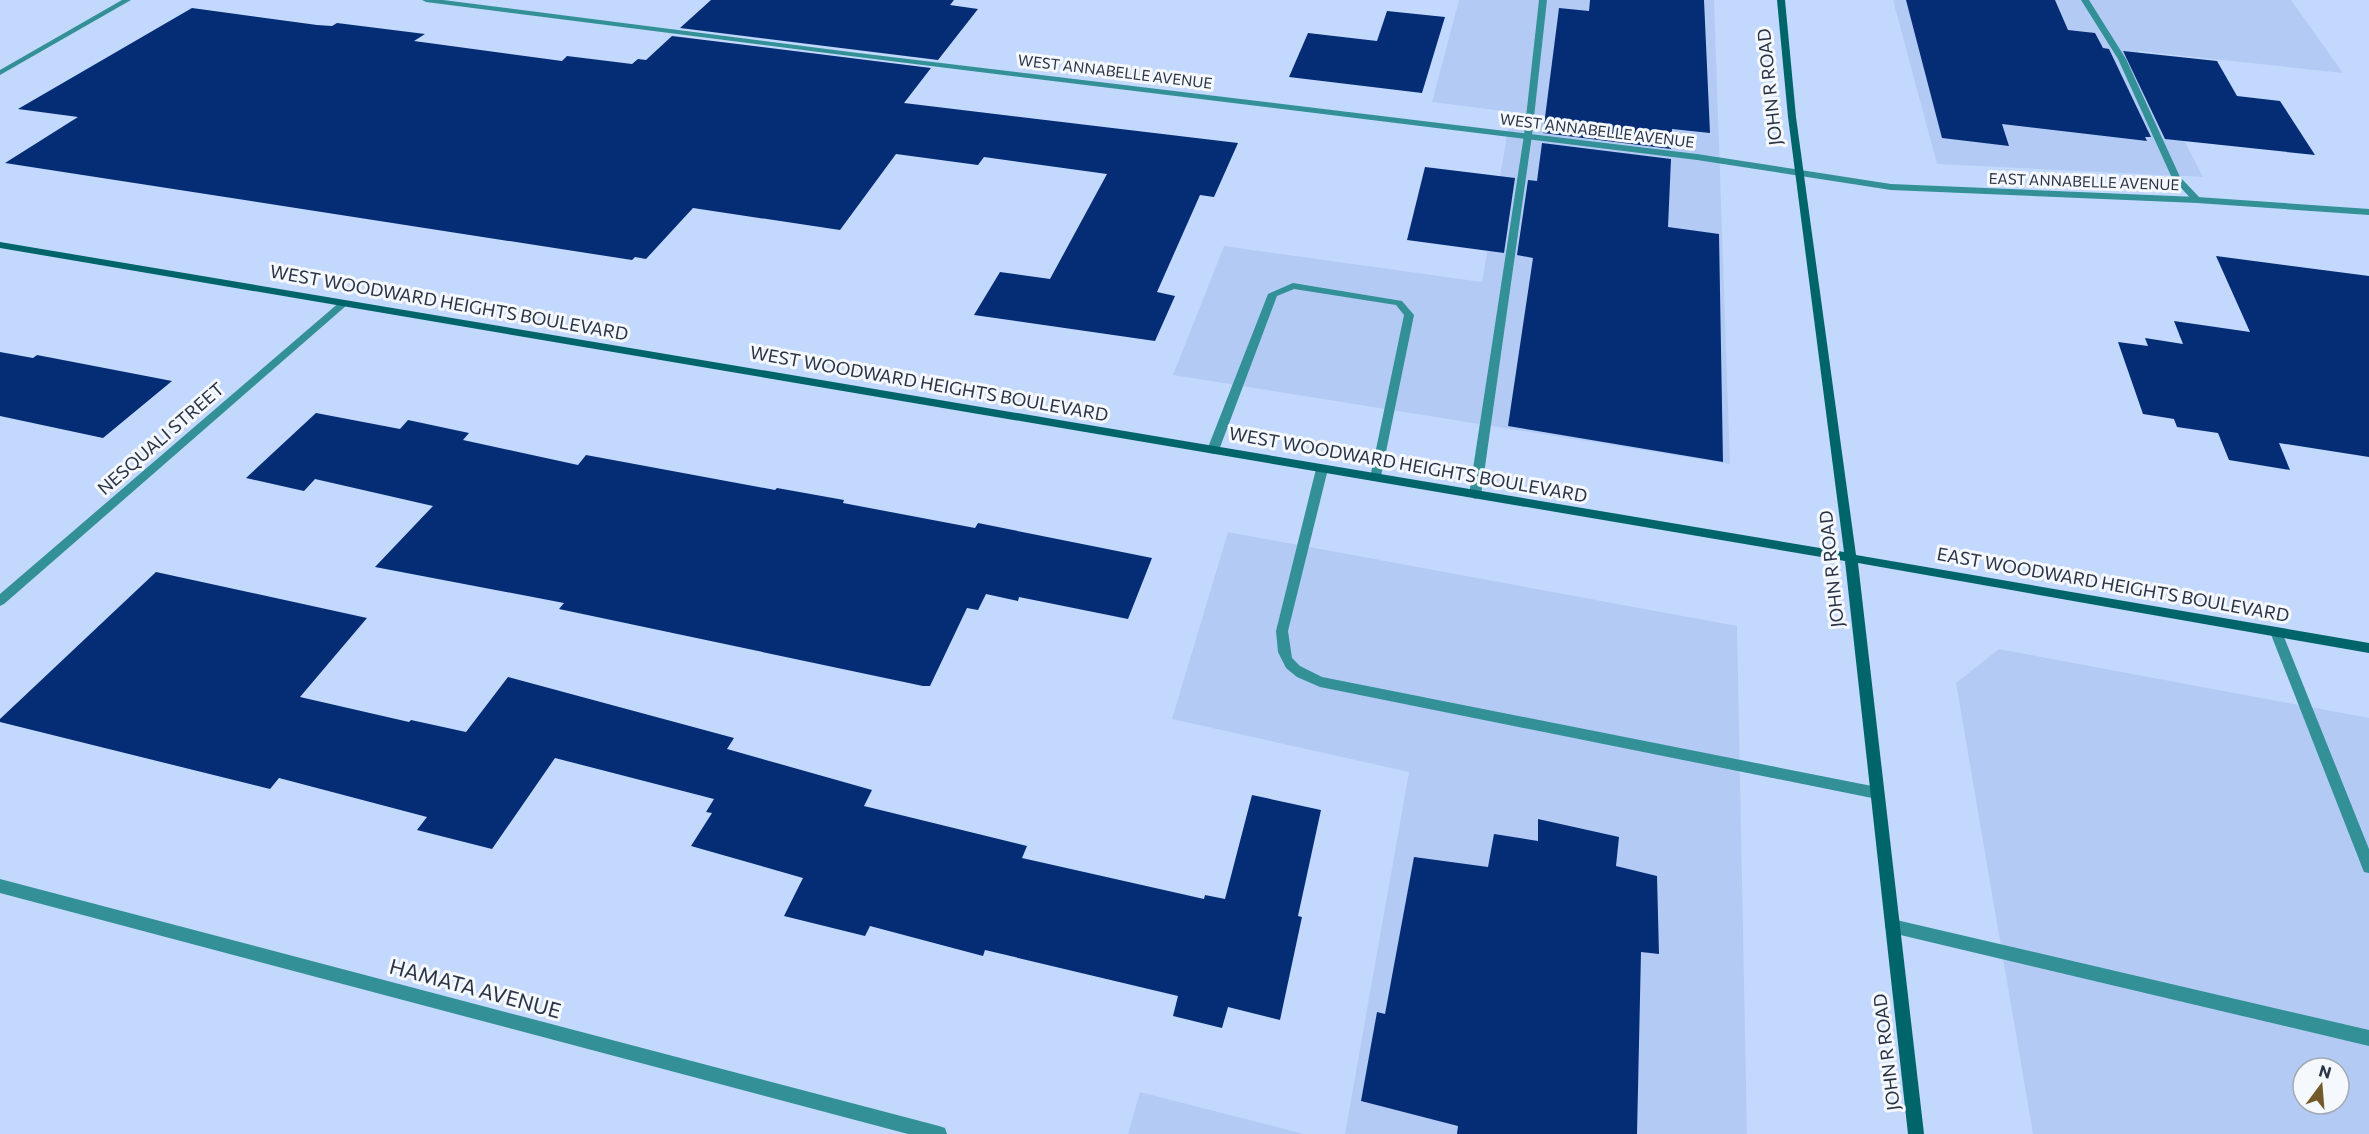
<svg xmlns="http://www.w3.org/2000/svg" width="2369" height="1134" font-family="Commissioner,sans-serif">
<style>
.built{fill:#b3cbf4;fill-rule:evenodd}
.building{fill:#042d76}
.lines{fill:none;stroke-linecap:round;stroke-linejoin:round}
.lane{fill:#329096;fill-rule:evenodd}
.street{fill:#329096;fill-rule:evenodd}
.secondary{fill:#00656b;fill-rule:evenodd}
.labels{text-anchor:middle;stroke-width:6;stroke-linejoin:round;paint-order:stroke}
.far-street-label{font-size:15px;fill:#2a3446;stroke:#f5f8fd}
.street-label{font-size:18px;fill:#2a3446;stroke:#f5f8fd}
.near-street-label{font-size:21px;fill:#2a3446;stroke:#f5f8fd}
</style>
<rect width="100%" height="100%" fill="#c3d8fd"/>
<g class="built">
<path d="M1459 0H1714L1730 464 1173 375 1224 246 1482 282 1511 112 1432 102Z"/>
<path d="M1893 0H2291L2343 73 2138 51 2203 177 1937 164Z"/>
<path d="M1228 532 1737 626 1747 1134H1345L1409 772 1172 719Z"/>
<path d="M1999 649 2369 718V1134H2033L1956 683ZM2303 1068H2339V1104H2303Z"/>
<path d="M1140 1092 1304 1134H1128Z"/>
</g>
<g class="building">
<path d="M711 0H954L950 5 978 9 938 60 680 28Z"/>
<path d="M1590 0H1704L1710 133 1672 129 1671 149 1543 133 1559 8 1589 11Z"/>
<path d="M1906 0H2055L2068 30 2095 33 2103 48 2109 49 2151 137H2145L2147 141 2002 124 2009 146 1942 138Z"/>
<path d="M192 8 317 25 332 26 337 23 425 34 414 41 562 61 567 56 632 64 638 59 646 60 672 36 931 68 904 103 1238 143 1214 197 1200 195 1157 292 1175 296 1155 341 974 315 1000 272 1050 279 1107 174 984 157 978 165 896 154 840 230 693 208 646 259 635 257 632 260 5 163 78 117 18 109Z"/>
<path d="M1387 11 1445 17 1422 93 1289 77 1308 33 1377 41Z"/>
<path d="M2123 51 2217 61 2237 96 2280 101 2315 155 2165 139Z"/>
<path d="M1542 143 1671 159 1668 227 1719 234 1723 462 1508 426 1533 258 1517 255 1528 180 1537 181Z"/>
<path d="M1425 167 1515 178 1504 253 1407 240Z"/>
<path d="M2216 256 2369 276V457L2279 443 2290 470 2229 460 2218 433 2177 427 2174 419 2143 414 2118 342 2148 346 2145 338 2183 344 2174 321 2250 332Z"/>
<path d="M0 352 33 358 37 355 172 381 103 438 0 416Z"/>
<path d="M316 413 400 429 408 420 469 433 463 440 578 465 586 455 775 490 777 488 844 500 843 503 975 528 978 523 1152 558 1128 619 1019 597 1018 601 986 594 978 610 967 608 930 686H923L559 609 564 603 375 567 433 506 315 479 304 491 246 478Z"/>
<path d="M156 572 367 618 300 697 409 722 411 720 466 732 508 677 734 738 727 749 872 790 864 806 1027 846 1022 858 1204 899 1205 895 1225 899 1252 795 1321 810 1298 916 1302 917 1280 1020 1228 1007 1222 1028 1173 1016 1178 996 985 950 983 956 870 926 865 936 784 916 803 878 691 846 712 813 706 812 714 799 555 758 492 849 417 830 427 817 279 778 270 789 0 722V719Z"/>
<path d="M1538 819 1619 837 1616 866 1657 876 1659 954 1641 952 1637 1134H1457L1458 1126 1361 1101 1377 1012 1385 1014 1414 857 1488 867 1494 834 1538 841Z"/>
</g>
<g class="lines">
<g class="lane">
<path d="M1539 0H1547L1532 135 1481 495 1475 499 1469 495 1524 135Z"/>
<path d="M2081 0H2089L2126 59 2180 177 2200 198V202H2194L2172 178 2118 59Z"/>
<path d="M1293 283 1402 301 1414 315 1380 481H1372L1370 478 1404 315 1396 305 1294 289 1277 296 1219 450 1213 454 1207 450 1268 294Z"/>
<path d="M1322 465 1328 469 1288 631 1292 658 1300 666 1322 677 1877 787 1882 789 1884 793 1882 797 1877 799 1320 687 1297 677 1286 668 1278 652 1276 631 1316 469Z"/>
<path d="M2276 627 2280 629 2282 632 2369 849V873L2364 872 2362 867 2270 632 2272 629Z"/>
<path d="M1892 919 2369 1030V1046L1892 933 1887 931 1885 926 1887 921Z"/>
</g>
<g class="street">
<path d="M122 0H131L0 75V70Z"/>
<path d="M422 0H443L858 53 1697 154 1891 184 2197 197 2369 209V215L2197 203 1891 190 1697 160 858 57 426 2Z"/>
<path d="M344 300 349 303 347 305 4 604 0 606V594L341 301Z"/>
<path d="M0 879 939 1126 945 1128 947 1134H908L0 893Z"/>
</g>
<path class="secondary" d="M1777 0H1785L1796 117 1856 555 2369 643V653L1858 563 1924 1134H1908L1845 561 0 248V242L1844 552 1788 117Z"/>
</g>
<g class="labels">
<g class="far-street-label">
<text transform="translate(1115 72) rotate(7)" y="5">WEST ANNABELLE AVENUE</text>
<text transform="translate(1597 131) rotate(7)" y="5">WEST ANNABELLE AVENUE</text>
<text transform="translate(2084 182) rotate(2)" y="5">EAST ANNABELLE AVENUE</text>
</g>
<g class="street-label">
<text transform="translate(1770 87) rotate(-96)" y="6">JOHN R ROAD</text>
<text transform="translate(449 303) rotate(10)" y="6">WEST WOODWARD HEIGHTS BOULEVARD</text>
<text transform="translate(929 384) rotate(10)" y="6">WEST WOODWARD HEIGHTS BOULEVARD</text>
<text transform="translate(161 439) rotate(-41)" y="6">NESQUALI STREET</text>
<text transform="translate(1408 465) rotate(10)" y="6">WEST WOODWARD HEIGHTS BOULEVARD</text>
<text transform="translate(1832 569) rotate(-96)" y="6">JOHN R ROAD</text>
<text transform="translate(2113 585) rotate(10)" y="6">EAST WOODWARD HEIGHTS BOULEVARD</text>
<text transform="translate(1887 1052) rotate(-97)" y="6">JOHN R ROAD</text>
</g>
<g class="near-street-label">
<text transform="translate(475 989) rotate(15)" y="7">HAMATA AVENUE</text>
</g>
</g>
<g transform="translate(2321 1086) rotate(16)"><circle r="28" fill="#f5f8fd" stroke="#a4aab4" stroke-width="1.5"/>
<path d="M0-4.5L10 22L0 15L-10 22Z" fill="#735a2b"/>
<text y="-9" font-size="16" font-weight="bold" text-anchor="middle" fill="#2a3446">N</text>
</g>
</svg>
